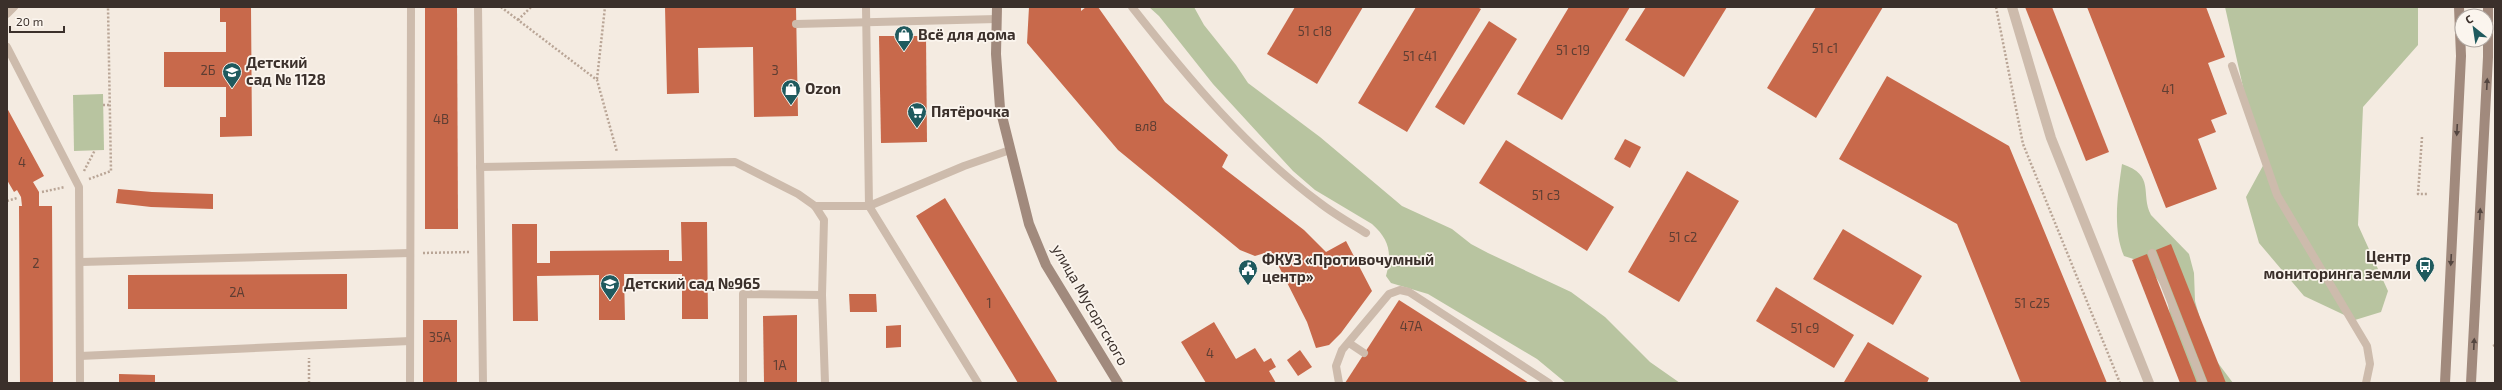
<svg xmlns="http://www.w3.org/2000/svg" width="2502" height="390" font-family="'Exo 2',sans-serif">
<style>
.green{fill:#b8c4a0}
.building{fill:#c8694b}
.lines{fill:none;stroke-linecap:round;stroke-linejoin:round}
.path{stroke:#b9a596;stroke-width:2.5;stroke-dasharray:2 2;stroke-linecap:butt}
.lane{stroke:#cdbbac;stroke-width:8}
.street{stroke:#cdbbac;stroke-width:10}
.secondary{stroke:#a18a7d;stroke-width:10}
.oneway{fill:#544640}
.labels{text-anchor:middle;stroke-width:3.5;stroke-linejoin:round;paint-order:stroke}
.number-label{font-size:13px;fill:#5e3e33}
.poi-label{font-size:15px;font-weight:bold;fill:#3b302b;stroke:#fbf5ee;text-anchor:start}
.street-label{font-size:15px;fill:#3b302b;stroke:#fbf5ee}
</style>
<rect width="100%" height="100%" fill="#f4ebe1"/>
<g class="green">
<path d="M1149 7H1194L1204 25 1236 65 1248 83 1320 137 1402 206 1452 229 1471 244 1488 253 1571 292 1605 317 1650 362 1680 383H1566L1537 359 1428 294 1391 283 1386 276C1392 254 1390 240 1372 224L1315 190 1293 171 1213 84 1159 16Z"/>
<path d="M2225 7H2418V45L2363 107 2358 225 2388 291 2381 312 2355 320 2304 296 2259 243 2246 197 2265 162 2250 118Z"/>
<path d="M103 94 104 150 74 151 73 95Z"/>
<path d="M2122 164C2156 175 2140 194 2151 215L2189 254 2194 273 2195 301 2209 351 2233 383H2191L2171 320 2166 293 2150 268 2143 262 2124 256C2112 228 2118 193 2122 164Z"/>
</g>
<g class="building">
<path d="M220 7H251L252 136 220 137V117H226V87H164V52H226V22H220Z"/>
<path d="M425 7H457L458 229H425Z"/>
<path d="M665 7H796L798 116 754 117 753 47 698 48 699 93 667 94Z"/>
<path d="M1029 7H1081V11L1086 7H1098L1165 102 1228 155 1222 167 1304 230 1326 252 1346 241 1372 291 1341 333 1329 345 1316 348 1307 322 1271 251 1255 256 1240 250 1118 150 1027 43Z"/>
<path d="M1295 7H1363L1317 84 1267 54Z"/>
<path d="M1416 7H1477L1481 9 1407 132 1358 103Z"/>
<path d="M1569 7H1630L1562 120 1517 94Z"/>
<path d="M1646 7H1727L1684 77 1625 40Z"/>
<path d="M1816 7H1883L1816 118 1767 88Z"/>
<path d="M2025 7H2052L2109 152 2086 161Z"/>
<path d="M2087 7H2206L2225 57 2208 63 2227 114 2211 120 2216 132 2198 139 2217 189 2166 208Z"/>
<path d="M1489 21 1517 39 1464 125 1435 107Z"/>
<path d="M879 36H926L927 142 881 143Z"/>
<path d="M1887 76 2009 146 2107 383H2021L1957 224 1839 159Z"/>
<path d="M7 108 44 176 33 182 39 192V206H52L53 383H20L19 206H22L21 197 17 190 14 192 7 180Z"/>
<path d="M1625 139 1641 147 1630 168 1614 159Z"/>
<path d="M1506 140 1614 207 1587 251 1479 183Z"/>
<path d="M1687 171 1739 201 1679 302 1628 272Z"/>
<path d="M118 189 152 192 213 194V209L151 207 116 203Z"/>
<path d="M945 198 1058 383H1018L1012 373 916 216Z"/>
<path d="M681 222H707L708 319H682V274H624L625 320H599V275L537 276 538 321H513L512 224H537V263H550V251L669 250V261H682Z"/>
<path d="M1843 229 1922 276 1893 325 1813 279Z"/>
<path d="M2171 244 2226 383H2208L2156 250Z"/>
<path d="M2147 254 2197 383H2180L2132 260Z"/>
<path d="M347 274V309H128V275Z"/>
<path d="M1776 287 1854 335 1834 368 1756 321Z"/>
<path d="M849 294H876L877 312H850Z"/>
<path d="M1399 300 1529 383H1345Z"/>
<path d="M797 315V383H764L763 316Z"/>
<rect x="423" y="320" width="34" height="63"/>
<path d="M1214 322 1236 359 1255 348 1264 362 1271 358 1276 367 1269 371 1276 383H1206L1181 342Z"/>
<path d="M901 325V347L886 348V326Z"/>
<path d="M1868 342 1929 378 1927 383 1844 382Z"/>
<path d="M1300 350 1312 367 1298 376 1287 360Z"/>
<path d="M119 374 155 375V383H119Z"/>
</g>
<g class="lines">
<g class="path">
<path d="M501 7 597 80 617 152"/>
<path d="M1996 7 2023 144 2120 383"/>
<path d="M518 20 531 7"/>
<path d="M597 79 605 7"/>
<path d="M103 105H110"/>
<path d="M2422 137 2418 194H2427"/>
<path d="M84 171 95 150"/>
<path d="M89 179 111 171 108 7"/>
<path d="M42 192 65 187"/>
<path d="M7 201 17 198"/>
<path d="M423 253 470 252"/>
<path d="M2493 346 2495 345"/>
<path d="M309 383V358"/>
</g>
<g class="lane">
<path d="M478 7 483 383"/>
<path d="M866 7 869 206 978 383"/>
<path d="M1132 7C1188 78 1247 149 1320 203 1334 214 1350 223 1366 233"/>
<path d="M7 14 14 7"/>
<path d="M796 24 997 19"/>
<path d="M7 47 79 187 80 383"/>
<path d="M2232 66 2277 195 2367 346 2370 364 2366 383"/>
<path d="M480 167 735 162 798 194 815 206 824 220 822 295 825 383"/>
<path d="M815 206H869L964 166 1010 150"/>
<path d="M2152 253 2203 383"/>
<path d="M81 262 410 253"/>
<path d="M1349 343 1364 353"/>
<path d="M80 356 410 341"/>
<path d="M410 383 411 7"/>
<path d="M743 383V294L822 295"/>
<path d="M1339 383 1336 366 1342 350 1389 294 1400 290 1409 292 1549 383"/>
</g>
<path class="street" d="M2012 7 2051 138 2149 383"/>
<g class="secondary">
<path d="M997 7 996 54 1000 108 1029 224 1046 265 1118 383"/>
<path d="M2445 383 2461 56 2459 7"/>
<path d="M2471 383 2488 57V7"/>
</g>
</g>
<defs><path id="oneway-solid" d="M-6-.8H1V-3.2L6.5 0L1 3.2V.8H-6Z"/></defs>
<g class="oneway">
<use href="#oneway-solid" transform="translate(2487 84) rotate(-87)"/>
<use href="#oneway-solid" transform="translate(2457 130) rotate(93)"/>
<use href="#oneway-solid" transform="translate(2480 214) rotate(-87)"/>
<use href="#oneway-solid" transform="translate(2451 260) rotate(93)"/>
<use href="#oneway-solid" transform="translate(2474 344) rotate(-87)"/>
</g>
<defs>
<g id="shop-pin" transform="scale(1)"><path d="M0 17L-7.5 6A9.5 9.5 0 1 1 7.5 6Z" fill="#1f5a5e" stroke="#fbf5ee"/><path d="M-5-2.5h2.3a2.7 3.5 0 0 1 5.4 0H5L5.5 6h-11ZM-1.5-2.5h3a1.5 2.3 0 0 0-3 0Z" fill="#fff"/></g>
<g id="school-pin" transform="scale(1)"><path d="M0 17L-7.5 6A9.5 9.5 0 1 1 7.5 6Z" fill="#1f5a5e" stroke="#fbf5ee"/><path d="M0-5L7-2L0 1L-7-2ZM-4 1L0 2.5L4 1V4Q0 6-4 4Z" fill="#fff"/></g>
<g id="supermarket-pin" transform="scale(1)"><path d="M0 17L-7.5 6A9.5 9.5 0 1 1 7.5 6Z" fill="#1f5a5e" stroke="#fbf5ee"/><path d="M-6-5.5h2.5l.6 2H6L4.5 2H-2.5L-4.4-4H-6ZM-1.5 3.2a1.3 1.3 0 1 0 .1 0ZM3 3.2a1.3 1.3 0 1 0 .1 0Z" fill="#fff"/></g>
<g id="bus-pin" transform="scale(1)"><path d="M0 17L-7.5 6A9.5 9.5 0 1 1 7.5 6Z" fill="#1f5a5e" stroke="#fbf5ee"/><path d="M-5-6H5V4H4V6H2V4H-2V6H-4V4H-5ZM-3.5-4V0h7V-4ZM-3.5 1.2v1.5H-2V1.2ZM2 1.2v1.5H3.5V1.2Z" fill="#fff"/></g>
<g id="civic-pin" transform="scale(1)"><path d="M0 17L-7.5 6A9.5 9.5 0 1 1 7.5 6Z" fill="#1f5a5e" stroke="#fbf5ee"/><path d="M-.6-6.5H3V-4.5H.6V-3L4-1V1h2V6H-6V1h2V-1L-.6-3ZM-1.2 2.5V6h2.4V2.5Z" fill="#fff"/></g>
</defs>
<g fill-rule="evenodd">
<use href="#shop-pin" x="904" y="35"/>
<use href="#school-pin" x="232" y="72"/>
<use href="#shop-pin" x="791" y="89"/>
<use href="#supermarket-pin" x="917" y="112"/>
<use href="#bus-pin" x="2425" y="266"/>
<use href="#civic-pin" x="1248" y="269"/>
<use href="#school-pin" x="610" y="284"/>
</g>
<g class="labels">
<g class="number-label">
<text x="1315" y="36">51 с18</text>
<text x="1825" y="53">51 с1</text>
<text x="1573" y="55">51 с19</text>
<text x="1420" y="61">51 с41</text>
<text x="208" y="75">2Б</text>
<text x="775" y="75">3</text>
<text x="2168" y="94">41</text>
<text x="441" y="124">4В</text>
<text x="1146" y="131">вл8</text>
<text x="22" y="167">4</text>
<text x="1546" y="200">51 с3</text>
<text x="1683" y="242">51 с2</text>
<text x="36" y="268">2</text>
<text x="237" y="297">2А</text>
<text x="989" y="308">1</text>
<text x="2032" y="308">51 с25</text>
<text x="1411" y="331">47А</text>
<text x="1805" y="333">51 с9</text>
<text x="440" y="342">35А</text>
<text x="1210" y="358">4</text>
<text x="780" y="370">1А</text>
</g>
<g class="poi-label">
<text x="918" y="40">Всё для дома</text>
<text x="246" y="68">Детский<tspan x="246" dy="17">сад № 1128</tspan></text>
<text x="805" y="94">Ozon</text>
<text x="931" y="117">Пятёрочка</text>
<text x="2411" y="262" text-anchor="end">Центр<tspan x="2411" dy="17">мониторинга земли</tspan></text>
<text x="1262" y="265">ФКУЗ «Противочумный<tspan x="1262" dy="17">центр»</tspan></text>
<text x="624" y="289">Детский сад №965</text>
</g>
<g class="street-label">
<text transform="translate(1090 305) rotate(60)" y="5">улица Мусоргского</text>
</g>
</g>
<rect width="2502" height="390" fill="none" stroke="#3b302b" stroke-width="16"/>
<g transform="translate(2474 28) rotate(330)"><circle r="19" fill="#fbf5ee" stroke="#aea6a0"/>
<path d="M0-3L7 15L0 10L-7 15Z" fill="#1f5a5e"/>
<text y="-6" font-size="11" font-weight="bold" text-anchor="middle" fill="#3b302b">С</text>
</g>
<path d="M10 26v6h54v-6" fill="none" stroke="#3b302b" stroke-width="2"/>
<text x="16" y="26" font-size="12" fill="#3b302b" stroke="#fbf5ee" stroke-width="3" paint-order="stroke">20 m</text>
</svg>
